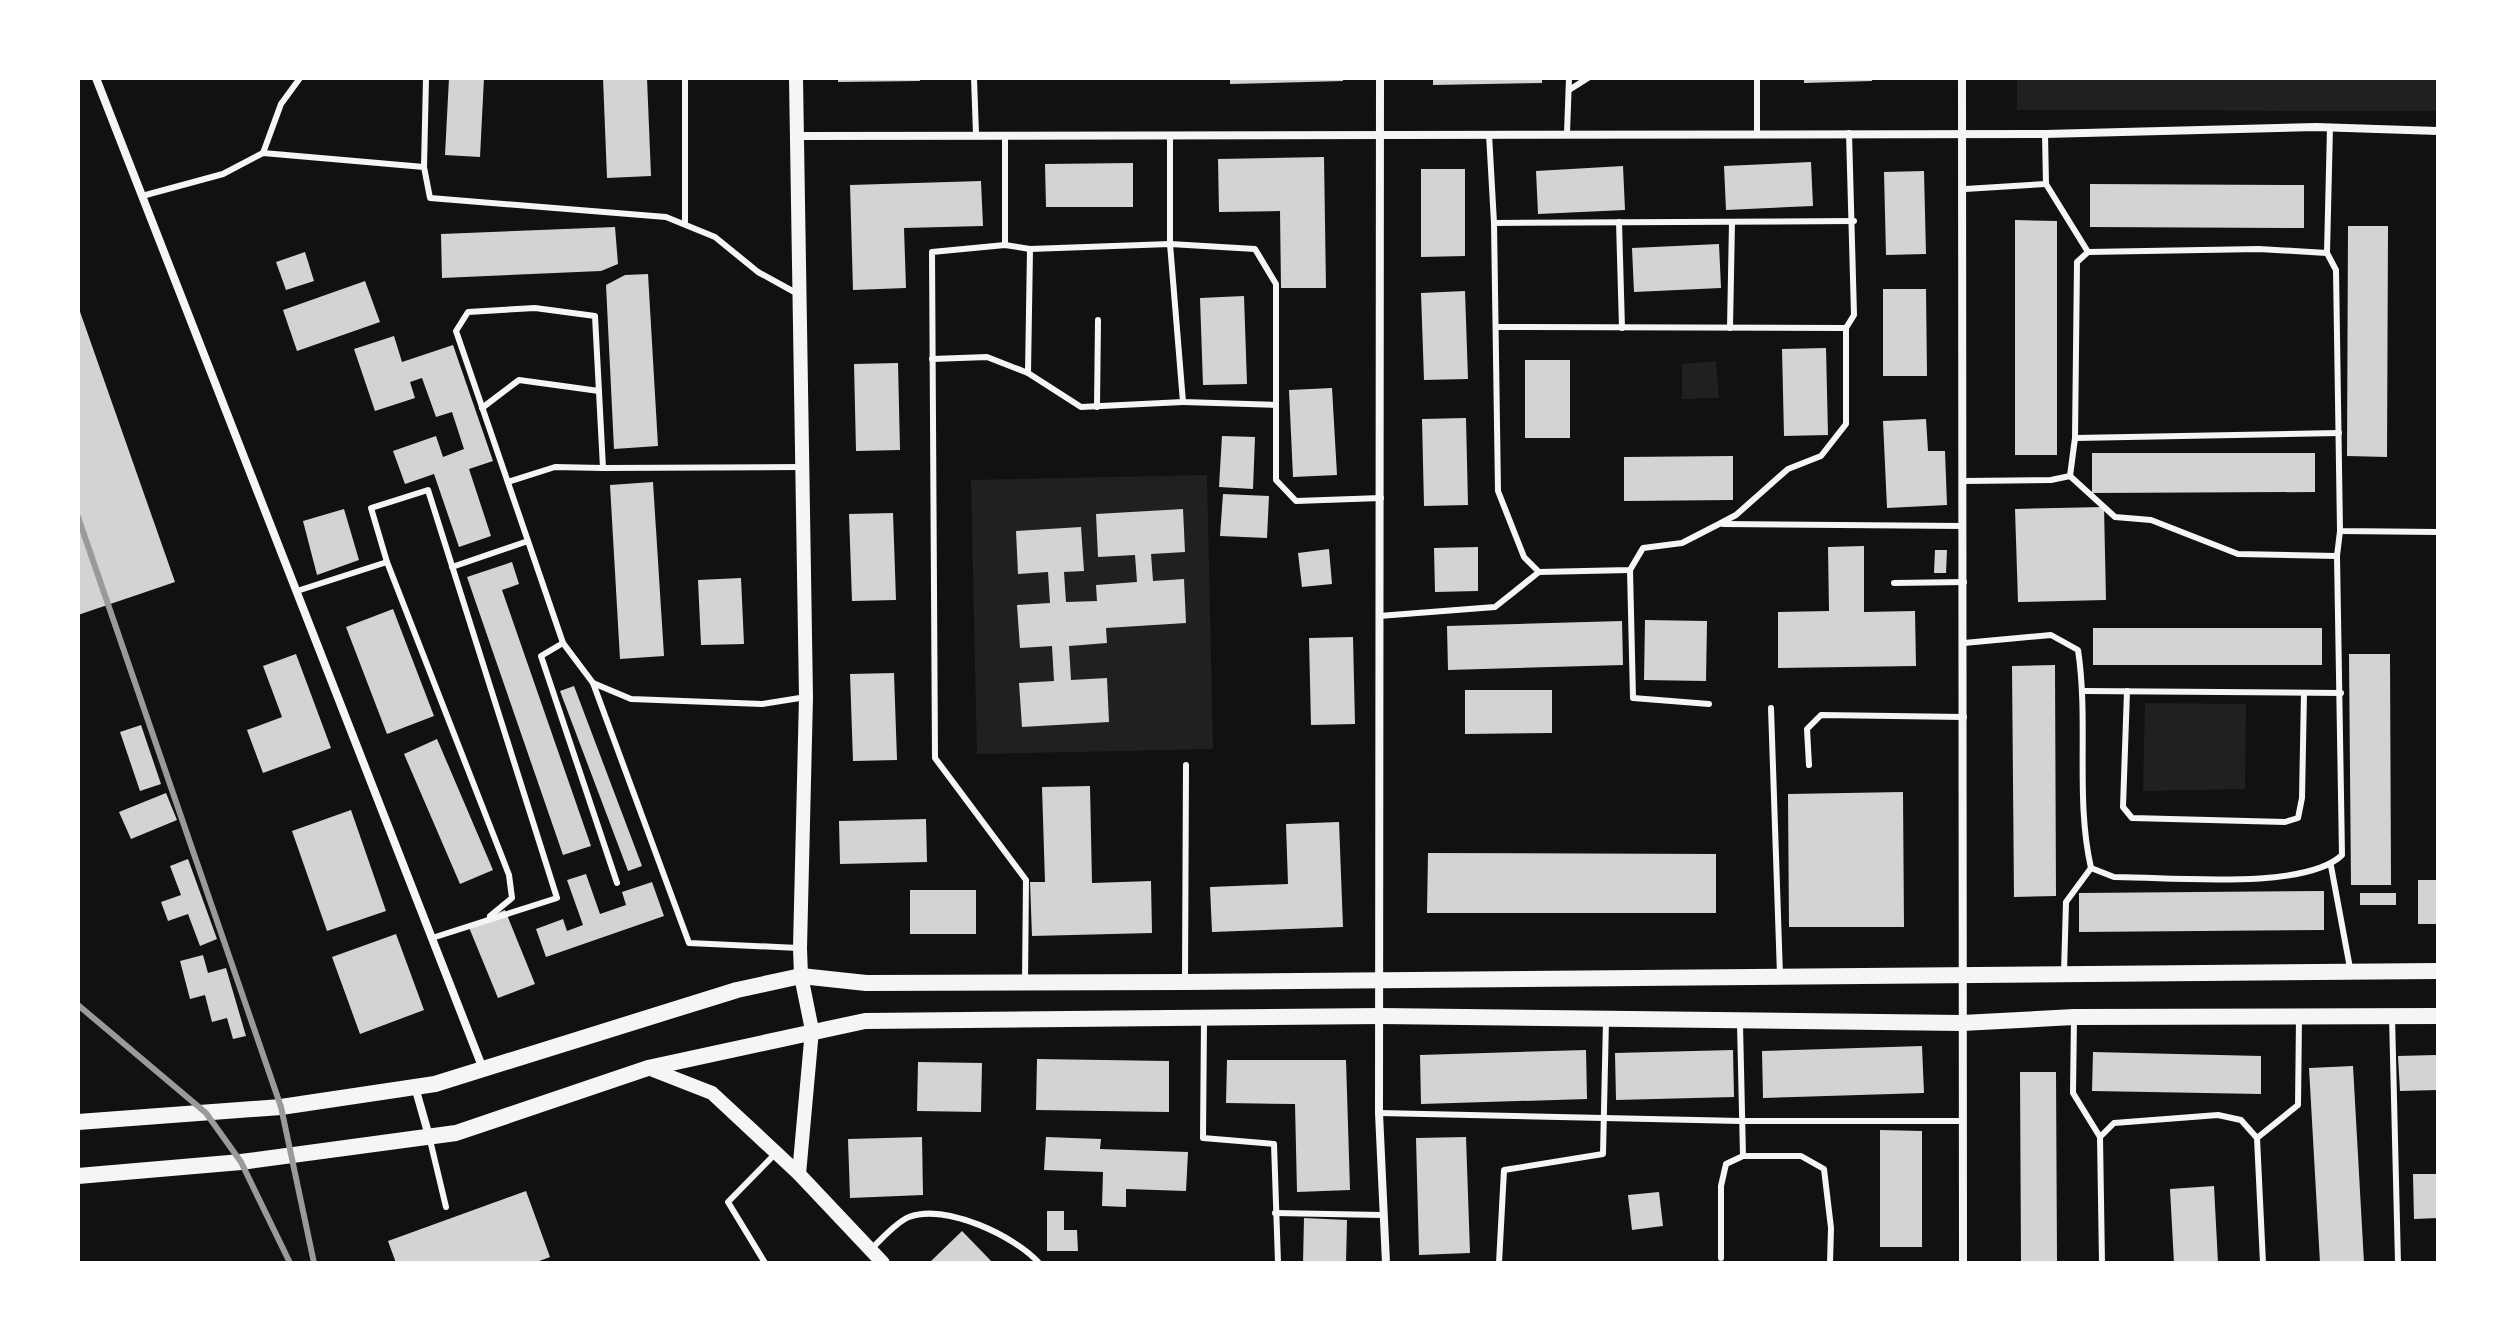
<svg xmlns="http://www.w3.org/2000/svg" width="2516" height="1341" font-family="Ubuntu,sans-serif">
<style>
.green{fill:#202020}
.building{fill:#d3d3d3}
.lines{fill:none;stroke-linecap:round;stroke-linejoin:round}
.service{stroke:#f5f5f5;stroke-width:6}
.minor{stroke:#f5f5f5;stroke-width:8}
.tertiary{stroke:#f5f5f5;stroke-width:14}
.secondary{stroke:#f5f5f5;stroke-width:16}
.rail{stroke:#9a9a9a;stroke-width:6}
</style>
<rect width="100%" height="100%" fill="#111"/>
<g class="green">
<path d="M2017 78H2438V111L2017 110Z"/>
<path d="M1716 361 1719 398 1682 399V364Z"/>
<path d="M1207 475 1213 749 977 754 971 480Z"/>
<path d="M2145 703 2246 704 2245 789 2143 791Z"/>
</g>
<g class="building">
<path d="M449 78H484L480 157 445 155Z"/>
<path d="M603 78H647L651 176 607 178Z"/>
<path d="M838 78H920V81L838 82Z"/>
<path d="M1230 78H1343V81L1230 84Z"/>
<path d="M1433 78H1542V83L1433 85Z"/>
<path d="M1804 78H1872V81L1804 83Z"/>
<path d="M1324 157 1326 288H1281L1280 211 1219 212 1218 159Z"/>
<path d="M1811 162 1813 206 1726 210 1724 166Z"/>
<path d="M1133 163V207H1046L1045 164Z"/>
<path d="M1623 166 1625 210 1538 214 1536 171Z"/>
<path d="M1421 169H1465V256L1421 257Z"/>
<path d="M1924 171 1926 254 1886 255 1884 172Z"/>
<path d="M981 181 983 226 904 228 906 288 853 290 850 185Z"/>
<path d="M2090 184 2304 185V228L2090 227Z"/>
<path d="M2015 220 2057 221V455H2015Z"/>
<path d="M2348 226H2388L2387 457 2347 456Z"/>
<path d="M615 227 618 264 601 271 442 278 441 234Z"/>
<path d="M1719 244 1721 288 1634 292 1632 248Z"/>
<path d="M305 252 314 281 286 290 276 262Z"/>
<path d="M648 274 658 446 614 449 606 285 625 275Z"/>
<path d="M365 281 380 322 297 351 283 310Z"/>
<path d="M1883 289H1926L1927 376H1883Z"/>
<path d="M1465 291 1468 379 1424 380 1421 293Z"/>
<path d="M1244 296 1247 384 1203 385 1200 298Z"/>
<path d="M78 306 175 582 78 615Z"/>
<path d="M394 336 402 362 453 345 493 461 469 469 491 536 459 547 434 474 405 484 393 451 436 436 443 457 464 449 452 412 436 417 422 378 410 382 415 398 375 411 354 349Z"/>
<path d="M1826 348 1828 435 1784 436 1782 349Z"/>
<rect x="1525" y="360" width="45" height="78"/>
<path d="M898 363 900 450 856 451 854 364Z"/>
<path d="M1332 388 1337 475 1293 477 1289 390Z"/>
<path d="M1466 418 1468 505 1424 506 1422 419Z"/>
<path d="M1926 419 1928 451H1945L1947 505 1887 508 1883 421Z"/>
<path d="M1222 436 1255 437 1253 489 1219 487Z"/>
<path d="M2092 453H2315V492L2092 493Z"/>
<path d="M1733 456V500L1624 501V457Z"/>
<path d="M653 482 664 656 620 659 610 485Z"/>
<path d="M1223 494 1269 496 1267 538 1220 536Z"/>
<path d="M2104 507 2106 600 2018 602 2015 509Z"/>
<path d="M344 509 359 560 317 575 303 521Z"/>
<path d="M1183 509 1185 552 1151 554 1153 581 1184 579 1186 623 1106 628 1107 643 1069 646 1071 680 1107 678 1109 722 1022 727 1019 683 1054 681 1052 646 1020 648 1017 605 1050 603 1048 572 1018 574 1016 531 1081 527 1084 571 1064 572 1066 602 1097 601 1096 585 1137 582 1135 555 1098 557 1096 514Z"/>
<path d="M893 513 896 600 852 601 849 514Z"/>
<path d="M1864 546V612L1915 611 1916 666 1778 668V612L1829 611 1828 547Z"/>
<path d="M1478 547V591L1435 592 1434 548Z"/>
<path d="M1329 549 1332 584 1302 587 1298 553Z"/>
<path d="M1935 550H1947L1946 573H1934Z"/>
<path d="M512 562 519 584 502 590 591 846 563 855 467 577Z"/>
<path d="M741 578 744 644 701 645 698 580Z"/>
<path d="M393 609 434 716 387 734 346 627Z"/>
<path d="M1645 620 1707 621 1706 681 1644 680Z"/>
<path d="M1622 621 1623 665 1448 670 1447 626Z"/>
<rect x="2093" y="628" width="229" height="37"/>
<path d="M1353 637 1355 724 1311 725 1309 638Z"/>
<path d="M296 654 331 748 263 773 247 730 282 717 263 666Z"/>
<path d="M2349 654H2390L2391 885H2351Z"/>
<path d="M2055 665 2056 896 2014 897 2012 666Z"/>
<path d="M894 673 897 760 853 761 850 674Z"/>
<path d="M574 686 642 866 628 871 560 691Z"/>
<path d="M1465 690H1552V733L1465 734Z"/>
<path d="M141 725 161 784 140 791 120 732Z"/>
<path d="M437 739 493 870 460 884 404 754Z"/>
<path d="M1090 786 1092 883 1151 881 1152 933 1032 936 1030 882H1045L1042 787Z"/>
<path d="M1903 792 1904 927H1789L1788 794Z"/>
<path d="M166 793 177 820 131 839 119 812Z"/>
<path d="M351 810 386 911 327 931 292 831Z"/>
<path d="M926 819 927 862 840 864 839 821Z"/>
<path d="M1339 822 1343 927 1212 932 1210 887 1288 884 1286 824Z"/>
<path d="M1428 853 1716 854V913H1427Z"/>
<path d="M188 859 217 939 200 946 188 914 168 921 161 902 181 895 170 866Z"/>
<path d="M586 874 600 914 626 905 622 892 652 882 664 916 546 957 536 929 563 919 567 931 583 925 567 880Z"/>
<rect x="2418" y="880" width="20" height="44"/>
<rect x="910" y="890" width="66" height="44"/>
<path d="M2324 891V930L2079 932V893Z"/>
<rect x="2360" y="893" width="36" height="12"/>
<path d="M505 910 535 984 498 998 468 925Z"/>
<path d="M396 934 424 1010 360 1034 332 957Z"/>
<path d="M203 955 208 973 226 968 246 1036 233 1039 227 1018 212 1022 205 995 190 999 180 961Z"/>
<path d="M1922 1046 1924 1093 1763 1098 1762 1051Z"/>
<path d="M1586 1050 1587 1099 1421 1104 1420 1055Z"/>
<path d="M1733 1050 1734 1097 1616 1100 1615 1053Z"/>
<path d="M2093 1052 2261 1056V1094L2092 1091Z"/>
<path d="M2436 1055 2438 1090 2400 1091 2398 1056Z"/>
<path d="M1037 1059 1169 1061V1112L1036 1110Z"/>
<path d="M1227 1060H1346L1350 1190 1297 1192 1295 1104 1226 1103Z"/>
<path d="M918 1062 982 1063 981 1112 917 1111Z"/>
<path d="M2353 1066 2364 1263H2320L2309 1068Z"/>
<path d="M2020 1072H2056L2057 1263H2021Z"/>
<path d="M1880 1130 1922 1131V1247H1880Z"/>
<path d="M922 1137 923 1195 850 1198 848 1139Z"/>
<path d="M1046 1137 1101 1139 1100 1149 1188 1152 1186 1191 1126 1189V1207L1102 1206 1103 1172 1044 1170Z"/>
<path d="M1466 1137 1470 1253 1419 1255 1416 1138Z"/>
<path d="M2413 1174H2438V1218L2414 1219Z"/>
<path d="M2214 1186 2218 1263H2174L2170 1189Z"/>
<path d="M526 1191 550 1257 534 1263H396L388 1241Z"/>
<path d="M1659 1192 1663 1226 1632 1230 1628 1195Z"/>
<path d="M1047 1211H1064V1230H1077L1078 1251H1047Z"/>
<path d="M1304 1218 1347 1220 1346 1263H1303Z"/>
<path d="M962 1231 993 1263H929Z"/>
</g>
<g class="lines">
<g class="service">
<path d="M974 78 976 134"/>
<path d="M1757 78V134"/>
<path d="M1569 90 1588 78"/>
<path d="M2330 127 2327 253 2336 270 2340 531 2438 532"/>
<path d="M1567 133 1569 78"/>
<path d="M1489 134 1494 223 1854 221"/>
<path d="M2045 134 2046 184 2088 252"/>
<path d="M1170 136V244L1183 402 1276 405"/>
<path d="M1005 138V245"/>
<path d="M263 153 281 104 300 78"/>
<path d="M424 167 426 78"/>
<path d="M1965 189 2046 184"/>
<path d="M142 196 223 174 263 153 424 167 430 198 666 217 715 237 758 272 798 294"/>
<path d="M1619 222 1622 328"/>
<path d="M1494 223 1498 491 1524 557 1539 572"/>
<path d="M685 224V78"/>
<path d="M1030 249 1028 373 1081 407 1183 402"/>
<path d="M2327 253 2259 249 2088 252 2077 262 2075 438 2339 433"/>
<path d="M1496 327 1846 328"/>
<path d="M1730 328 1732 222"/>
<path d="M932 359 987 357 1028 373"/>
<path d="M1097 407 1098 320"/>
<path d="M482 408 519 380 599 391"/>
<path d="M2070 476 2115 517 2151 520 2238 554 2337 556 2340 531"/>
<path d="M1964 481 2051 480 2070 476 2075 438"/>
<path d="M508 482 555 467 603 468"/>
<path d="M1723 524 1963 526"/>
<path d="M528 541 456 331 468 312 535 308 595 316 603 468 802 467"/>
<path d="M387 562 509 875 512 898 490 916"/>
<path d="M452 567 528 541 563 643 541 656 617 883"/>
<path d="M1630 570 1633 698 1709 704"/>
<path d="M1894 583 1964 582"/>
<path d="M297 591 387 562 371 508 428 490 557 898 432 938"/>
<path d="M1379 616 1495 607 1539 572 1630 570 1643 548 1682 543 1719 524 1736 515 1788 469 1821 456 1846 424V328L1854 315 1849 133"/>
<path d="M563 643 593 683 689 943 798 948"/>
<path d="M1964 643 2051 635 2078 650C2089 722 2075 798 2091 868L2114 877C2168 877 2305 891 2342 855L2337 556"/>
<path d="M593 683 631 699 762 704 806 697"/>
<path d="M2084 691 2341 693"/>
<path d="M2127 691 2123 807 2132 818 2285 822 2298 818 2302 798 2304 693"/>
<path d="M1771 708 1780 975"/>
<path d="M1809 765 1807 729 1821 715 1964 717"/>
<path d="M2331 866 2350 968"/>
<path d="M2064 972 2066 902 2091 868"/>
<path d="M1185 978 1186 765"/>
<path d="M1025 982 1026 880 935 758 932 252 1005 245 1030 249 1170 244 1255 249 1276 284V480L1296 501 1381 498"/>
<path d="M2392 1016 2398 1263"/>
<path d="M2074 1017 2073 1093 2100 1137 2102 1263"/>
<path d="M1204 1021 1203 1138 1274 1144 1278 1263"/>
<path d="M1379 1113 1741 1121H1963"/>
<path d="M2100 1137 2114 1123 2218 1115 2241 1120 2257 1138"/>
<path d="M430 1140 446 1207"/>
<path d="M1743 1156H1801L1824 1169 1831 1228 1830 1263"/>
<path d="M1275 1213 1382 1215"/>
<path d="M871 1249C881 1240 896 1222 909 1217 945 1203 1015 1236 1039 1263"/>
<path d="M1721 1258V1186L1726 1164 1743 1156 1740 1024"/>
<path d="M765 1263 728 1202 776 1153"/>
<path d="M1499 1263 1504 1170 1603 1154 1606 1020"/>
<path d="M2263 1263 2257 1138 2298 1105 2299 1019"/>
</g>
<g class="minor">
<path d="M96 78 483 1069"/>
<path d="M1380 78 1379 1113 1386 1263"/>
<path d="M1962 78 1963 1263"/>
<path d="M797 136 2045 134 2316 127 2438 131"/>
<path d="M415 1087 429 1136"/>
</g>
<g class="tertiary">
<path d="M796 78 806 697 800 948 801 976 812 1030 799 1174"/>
<path d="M648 1068 712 1093 799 1174 883 1263"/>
</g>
<g class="secondary">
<path d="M78 1122 281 1107 435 1084 737 990 801 976 866 983 1185 982 2438 971"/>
<path d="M78 1176 241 1162 456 1133 648 1068 865 1021 1381 1016 1962 1023 2074 1017 2438 1016"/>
</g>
<g class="rail">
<path d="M78 517 281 1107 314 1263"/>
<path d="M78 1005 206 1113 241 1162 290 1263"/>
</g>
</g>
<rect width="2516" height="1341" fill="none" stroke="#ffffff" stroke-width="160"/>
</svg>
